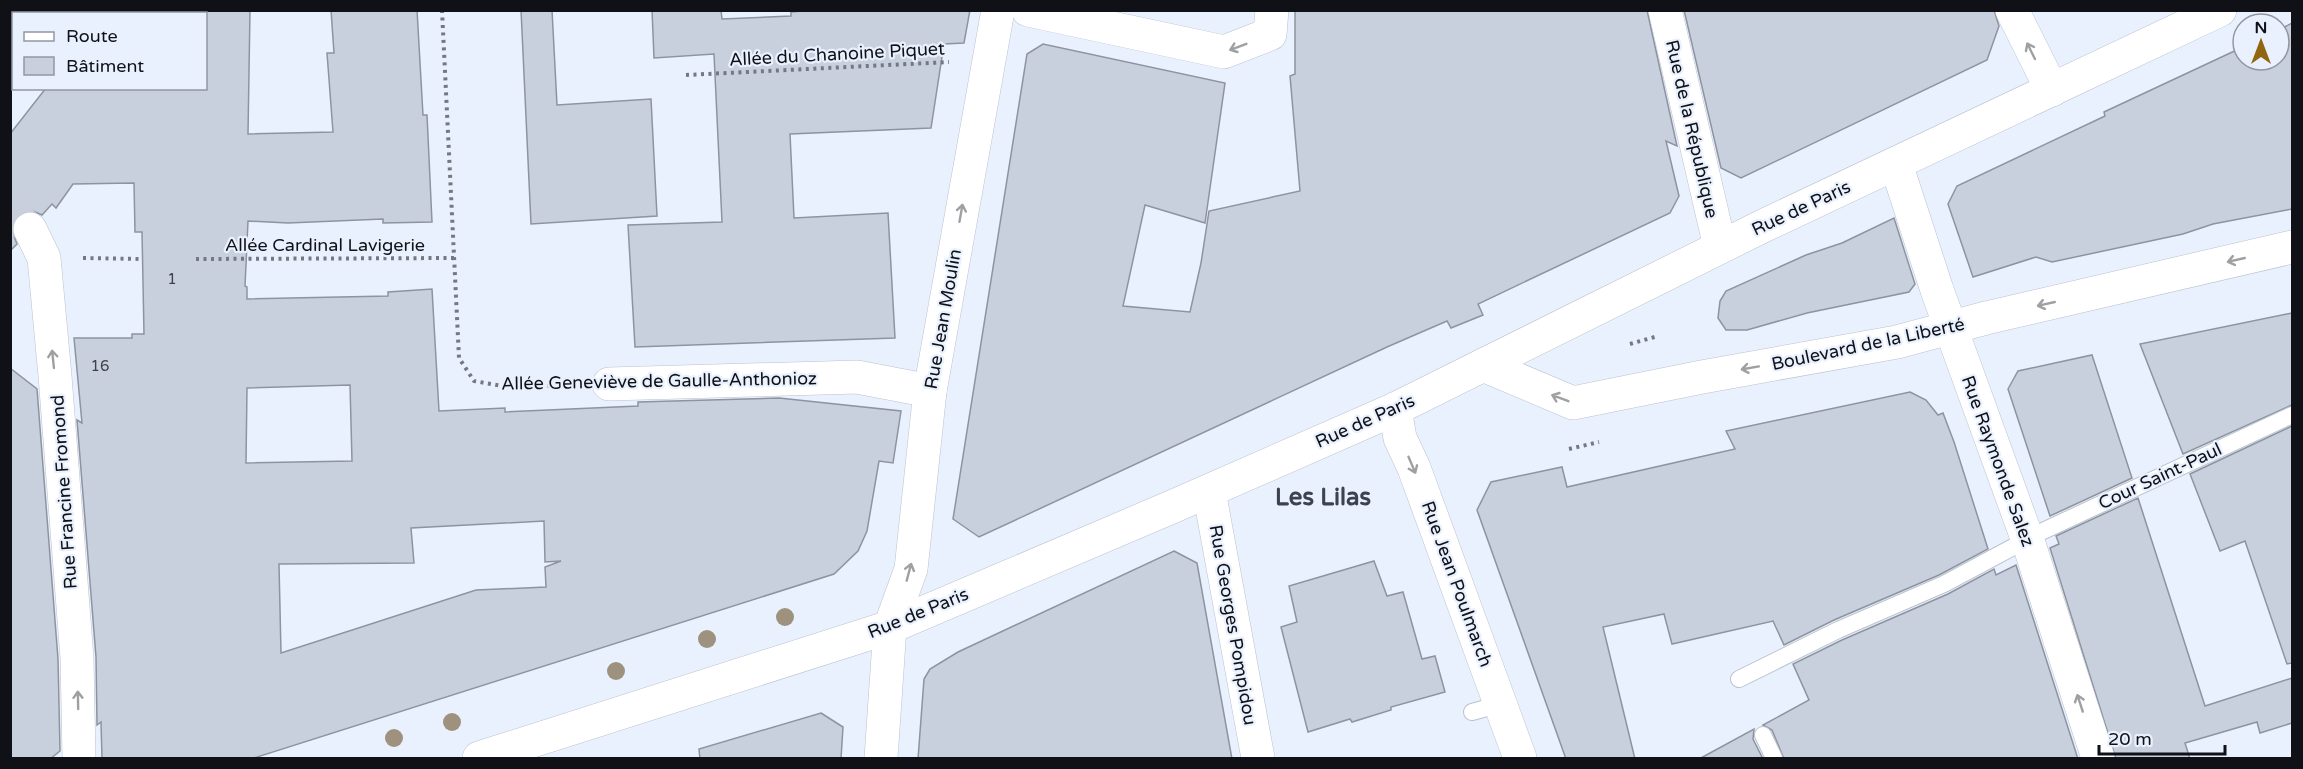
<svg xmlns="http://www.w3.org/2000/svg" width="2303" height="769" font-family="'Varela Round',sans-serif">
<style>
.building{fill:#c9d0dd;stroke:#8d94a0;stroke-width:1.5;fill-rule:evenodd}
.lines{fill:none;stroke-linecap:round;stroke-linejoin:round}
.street-tunnel{stroke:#c9cfdb;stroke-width:33;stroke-dasharray:33 16;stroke-linecap:butt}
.lane-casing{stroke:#bac2ce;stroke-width:18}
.street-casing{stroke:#bac2ce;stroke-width:34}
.secondary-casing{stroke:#bac2ce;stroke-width:34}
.path{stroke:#747881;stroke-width:4;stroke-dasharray:3 4.5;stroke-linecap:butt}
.lane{stroke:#fff;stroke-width:16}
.street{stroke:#fff;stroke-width:33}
.secondary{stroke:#fff;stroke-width:33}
.tree{fill:#9e927f}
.oneway{stroke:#9fa0a2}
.labels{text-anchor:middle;stroke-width:4.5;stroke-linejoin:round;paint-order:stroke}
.number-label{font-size:15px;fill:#3e4148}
.street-label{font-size:18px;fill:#0f1116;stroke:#eaf1fe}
.district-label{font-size:24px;font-weight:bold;fill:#3d434e;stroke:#eaf1fe}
</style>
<rect width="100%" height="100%" fill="#eaf1fe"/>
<g class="building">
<path d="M206 10H250L248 134 333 132 327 53H334L331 10H417L423 115H427L432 222 383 223V219L288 223 248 221 245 286 247 287V299L388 296V292L432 289 439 411 505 408V412L638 406V402L779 398 901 411 893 463 879 461 867 531 858 551 834 574 251 759H102L101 722 97 725 96 657 77 420 82 423 74 338H132V334H144L142 232H135L134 183 73 184 56 208 52 204 42 215 31 210 21 212 15 218 11 228 17 244 10 251V134L46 88H206ZM350 385 352 461 246 463 247 388ZM544 521 545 562 561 561 545 567 546 587 476 590 281 653 279 564 414 563 411 528Z"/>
<path d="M521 10H552L557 105 651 99 657 216 531 224Z"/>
<path d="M652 10H721L722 19 791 16V12L814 10H970L964 43 944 44 931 128 790 134 794 218 888 213 895 338 635 347 628 225 722 222 714 54 654 58Z"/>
<path d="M1295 10H1647L1677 146 1666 141 1679 196 1670 213 1478 304 1483 315 1451 328 1447 321 1387 347 979 537 953 519 1027 54 1043 44 1225 83 1205 223 1145 205 1123 306 1190 312 1201 263 1209 211 1300 191 1290 76 1295 74Z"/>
<path d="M1684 10H1994L1999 26 1987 60 1741 178 1721 168Z"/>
<path d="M2292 23V209L2213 224 2183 234 2052 262 2036 257 1973 277 1948 204 1957 186 2105 116 2104 112 2243 47V60H2279V30Z"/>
<path d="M1894 218 1915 284 1909 292 1807 313 1747 330H1726L1718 318 1720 301 1726 291 1806 255 1842 243Z"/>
<path d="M2292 313V405L2183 454 2140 344Z"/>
<path d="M2092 355 2132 478 2050 516 2008 389 2018 371Z"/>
<path d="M10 368 37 389 58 659 60 751 50 759H10Z"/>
<path d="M1910 392 1926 400 1938 415 1943 413 1954 442 1988 549 1939 575 1834 620 1784 645 1773 621 1672 644 1664 614 1603 627 1635 759H1566L1477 510 1491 482 1562 467 1567 487 1735 449 1726 431Z"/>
<path d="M2292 426V663L2287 664 2245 541 2220 551 2190 474Z"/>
<path d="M2138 498 2205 706 2292 678V723L2260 733 2257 722 2185 743 2190 759H2116L2050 548 2059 544 2056 536Z"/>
<path d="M1174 551 1197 563 1232 759H918L924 679 930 669 958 652Z"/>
<path d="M1374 561 1387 596 1403 592 1422 659 1435 656 1445 692 1391 707V710L1352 722 1350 719 1308 732 1281 627 1297 622 1289 586Z"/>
<path d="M2016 565 2078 759H1784L1772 730 1763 725 1809 700 1793 664 1842 640 1948 594 1994 569 1996 575Z"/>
<path d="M821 713 843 727 841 759H700L699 749Z"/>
<path d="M1754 729 1753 739 1763 759H1699Z"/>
</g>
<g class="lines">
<path class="street-tunnel" d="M10 212 30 229"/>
<g class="lane-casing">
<g id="lane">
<path d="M1739 679 1838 630 1944 584 2043 531 2292 415"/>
<path d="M1472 712 1501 704"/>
<path d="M1763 735 1774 758"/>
</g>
</g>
<g class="street-casing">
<g id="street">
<path d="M1028 10 1224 52 1270 34 1272 10"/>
<path d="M1665 10 1720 247"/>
<path d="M2012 10 2052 90"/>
<path d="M1896 164 1937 290 2027 538 2098 758"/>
<path d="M30 229 44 258 55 376 77 658 79 758"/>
<path d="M609 384 857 377 930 391"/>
<path d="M1395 409 1400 438 1414 468 1520 758"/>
<path d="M1209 491 1258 758"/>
<path d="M881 758 890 627 911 569 930 391 998 10"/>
</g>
</g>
<g class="secondary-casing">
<g id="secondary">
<path d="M32 14 34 10"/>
<path d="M10 43 14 39"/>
<path d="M1483 365 1573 403 1702 377 1897 342 1986 318 2292 247"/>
<path d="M479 758 890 627 1174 506 1395 409 1763 226 2220 10"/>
</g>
</g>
<g class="path">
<path d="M442 10 459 358 474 381 508 387 571 385"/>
<path d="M686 75 949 62"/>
<path d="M83 258 143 259"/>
<path d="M196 259 455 258"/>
<path d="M1630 344 1658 336"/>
<path d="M1569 449 1599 442"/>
</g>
<use href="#lane" class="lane"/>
<use href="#street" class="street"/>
<use href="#secondary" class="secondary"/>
</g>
<g class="tree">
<circle cx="785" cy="617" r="9"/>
<circle cx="707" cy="639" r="9"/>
<circle cx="616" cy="671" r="9"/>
<circle cx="452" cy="722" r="9"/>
<circle cx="394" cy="738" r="9"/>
</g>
<defs><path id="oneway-shaft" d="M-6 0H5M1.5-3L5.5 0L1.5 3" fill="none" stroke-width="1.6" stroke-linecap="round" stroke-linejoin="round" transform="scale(1.5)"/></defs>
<g class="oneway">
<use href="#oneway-shaft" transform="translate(1238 47) rotate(159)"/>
<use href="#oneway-shaft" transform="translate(2031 51) rotate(-116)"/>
<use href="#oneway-shaft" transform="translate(961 213) rotate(-80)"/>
<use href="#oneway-shaft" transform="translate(2236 260) rotate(167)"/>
<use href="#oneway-shaft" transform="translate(2046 304) rotate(167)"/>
<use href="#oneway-shaft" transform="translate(53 359) rotate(-96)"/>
<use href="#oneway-shaft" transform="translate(1750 368) rotate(170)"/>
<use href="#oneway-shaft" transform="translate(1560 398) rotate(-159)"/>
<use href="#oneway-shaft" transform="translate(1412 465) rotate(67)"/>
<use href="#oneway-shaft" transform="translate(909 572) rotate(-75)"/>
<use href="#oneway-shaft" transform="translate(78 700) rotate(-91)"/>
<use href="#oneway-shaft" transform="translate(2080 703) rotate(-108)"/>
</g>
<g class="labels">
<g class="number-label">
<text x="172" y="284">1</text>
<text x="100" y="371">16</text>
</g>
<g class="street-label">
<text transform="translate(837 54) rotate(-3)" y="6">Allée du Chanoine Piquet</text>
<text transform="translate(1692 129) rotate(77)" y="6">Rue de la République</text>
<text transform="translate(1801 208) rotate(-25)" y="6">Rue de Paris</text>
<text x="325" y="251">Allée Cardinal Lavigerie</text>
<text transform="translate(943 319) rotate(-80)" y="6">Rue Jean Moulin</text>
<text transform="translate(1868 344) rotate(-12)" y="6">Boulevard de la Liberté</text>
<text transform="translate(659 381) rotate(-1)" y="6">Allée Geneviève de Gaulle-Anthonioz</text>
<text transform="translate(1365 421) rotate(-24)" y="6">Rue de Paris</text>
<text transform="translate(1998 461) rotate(70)" y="6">Rue Raymonde Salez</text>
<text transform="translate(2160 476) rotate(-25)" y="6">Cour Saint-Paul</text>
<text transform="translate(64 492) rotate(-94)" y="6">Rue Francine Fromond</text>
<text transform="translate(1457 584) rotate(70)" y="6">Rue Jean Poulmarch</text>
<text transform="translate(918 613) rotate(-22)" y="6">Rue de Paris</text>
<text transform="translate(1233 625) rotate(80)" y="6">Rue Georges Pompidou</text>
</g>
<g class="district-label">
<text x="1323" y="505">Les Lilas</text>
</g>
</g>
<rect width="2303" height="769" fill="none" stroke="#0f1116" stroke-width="24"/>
<rect x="12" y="12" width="195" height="78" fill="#eaf1fe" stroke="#9297a1" stroke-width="1.5"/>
<rect x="24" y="32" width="30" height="9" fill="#ffffff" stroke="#9297a1" stroke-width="1.5"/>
<text x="66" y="42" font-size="18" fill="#0f1116">Route</text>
<rect x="24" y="57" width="30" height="18" fill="#c9d0dd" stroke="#9297a1" stroke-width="1.5"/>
<text x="66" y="72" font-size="18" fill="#0f1116">Bâtiment</text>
<g transform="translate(2261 42)"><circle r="28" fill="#eaf1fe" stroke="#9297a1" stroke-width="1.5"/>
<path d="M0-4.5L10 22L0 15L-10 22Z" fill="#916610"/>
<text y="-9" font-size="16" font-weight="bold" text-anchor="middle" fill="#0f1116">N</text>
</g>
<path d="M2099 745v9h126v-9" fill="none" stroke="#0f1116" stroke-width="3"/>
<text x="2108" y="745" font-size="18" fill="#0f1116" stroke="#eaf1fe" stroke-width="4.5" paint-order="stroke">20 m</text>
</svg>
